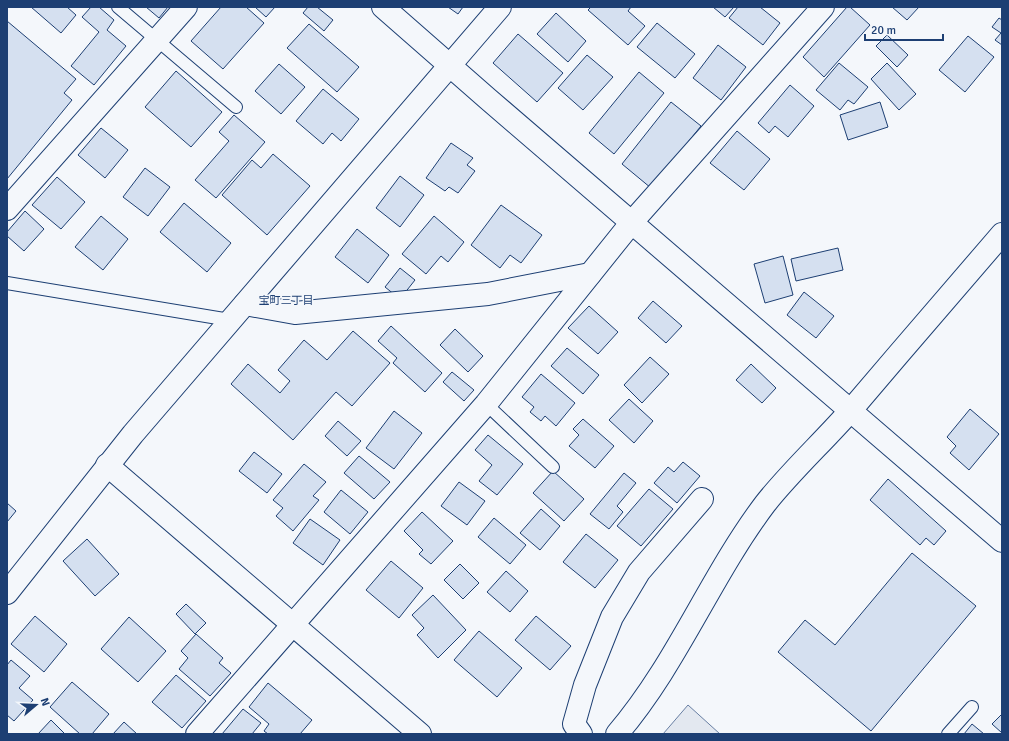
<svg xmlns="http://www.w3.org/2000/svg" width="1009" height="741" font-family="Signika,'Noto Sans JP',sans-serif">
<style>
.parking{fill:#e3e8f0;stroke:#687fa3}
.building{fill:#d5e0f0;stroke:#1d3f73}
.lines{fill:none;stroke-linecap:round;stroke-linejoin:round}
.lane-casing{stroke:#1d3f73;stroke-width:14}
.street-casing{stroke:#1d3f73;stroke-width:24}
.secondary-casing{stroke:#1d3f73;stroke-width:24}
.lane{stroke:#f4f7fb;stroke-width:12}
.street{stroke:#f4f7fb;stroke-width:22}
.secondary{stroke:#f4f7fb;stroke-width:22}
.labels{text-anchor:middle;stroke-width:3;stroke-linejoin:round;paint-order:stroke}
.neighbourhood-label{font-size:11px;fill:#1d3f73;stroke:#f4f7fb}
</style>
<rect width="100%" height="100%" fill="#f4f7fb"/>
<path class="parking" d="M688 705 720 734H663Z"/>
<g class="building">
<path d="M31 7H67L76 15 61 33Z"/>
<path d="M91 7H99L114 20 107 30 126 46 94 85 71 66 99 32 82 17Z"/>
<path d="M146 7H168L159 18Z"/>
<path d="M221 7H246L264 23 223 69 191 41Z"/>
<path d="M255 7H275L266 17Z"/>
<path d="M308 7H317L333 20 324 31 303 13Z"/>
<path d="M448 7H463L458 14Z"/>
<path d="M591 7H631L628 11 645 26 628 45 588 10Z"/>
<path d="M713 7H734L725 17Z"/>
<path d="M738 7H760L780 23 763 45 729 18Z"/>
<path d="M847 7H850L870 25 824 77 803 57Z"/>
<path d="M892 7H919L907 20Z"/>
<path d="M556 13 586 41 568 62 537 34Z"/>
<path d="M999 18 1002 20V45L995 40 1001 33 992 27Z"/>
<path d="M7 21 76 79 64 93 72 100 7 179Z"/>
<path d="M657 23 695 54 675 78 637 47Z"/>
<path d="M309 24 359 67 337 92 287 48Z"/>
<path d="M518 34 563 73 537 102 493 63Z"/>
<path d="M887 35 908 55 897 67 876 46Z"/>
<path d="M968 36 994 57 965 92 939 70Z"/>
<path d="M718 45 746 67 721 100 693 78Z"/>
<path d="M587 55 613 77 583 110 558 88Z"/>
<path d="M839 63 868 87 854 104 848 100 840 110 816 90Z"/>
<path d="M887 63 916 94 899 110 871 79Z"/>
<path d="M279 64 305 87 281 114 255 91Z"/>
<path d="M176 71 222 112 191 147 145 107Z"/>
<path d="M639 72 664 93 614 154 589 133Z"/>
<path d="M790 85 814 106 788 137 775 126 769 133 758 123Z"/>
<path d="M323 89 359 119 341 141 332 133 323 144 296 121Z"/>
<path d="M671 102 701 126 651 188 622 164Z"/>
<path d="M880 102 888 127 848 140 840 115Z"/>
<path d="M234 115 265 142 216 198 195 180 229 141 219 132Z"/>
<path d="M101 128 128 150 105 178 78 155Z"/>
<path d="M737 131 770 159 744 190 710 163Z"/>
<path d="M451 143 473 158 467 165 475 171 458 193 449 187 445 191 426 178Z"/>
<path d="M273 154 310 186 267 235 222 195 252 160 261 168Z"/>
<path d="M145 168 170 187 148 216 123 197Z"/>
<path d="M400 176 424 195 400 227 376 208Z"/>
<path d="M57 177 85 202 61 229 32 205Z"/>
<path d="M184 203 231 243 207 272 160 232Z"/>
<path d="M501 205 542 235 521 263 510 255 500 268 471 245Z"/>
<path d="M25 211 44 229 24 251 7 236V232Z"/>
<path d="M101 216 128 239 103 270 75 247Z"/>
<path d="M434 216 464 242 448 262 441 256 426 274 402 254Z"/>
<path d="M357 229 389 255 368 283 335 257Z"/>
<path d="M838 248 843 270 796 281 791 259Z"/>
<path d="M783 256 793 295 765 303 754 264Z"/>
<path d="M400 268 415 280 400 299 385 287Z"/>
<path d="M804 292 834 316 816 338 787 315Z"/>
<path d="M653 301 682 326 666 343 638 318Z"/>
<path d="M589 306 618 332 598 354 568 328Z"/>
<path d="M391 326 442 373 425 392 393 363 397 358 378 341Z"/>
<path d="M455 329 483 356 468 372 440 345Z"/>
<path d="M353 331 390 363 352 406 336 392 293 440 231 384 248 364 280 393 290 381 278 370 304 340 327 360Z"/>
<path d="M567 348 599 375 583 394 551 366Z"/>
<path d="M650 357 669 374 642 403 624 385Z"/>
<path d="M751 364 776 388 762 403 736 380Z"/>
<path d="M452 372 474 390 464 401 443 382Z"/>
<path d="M541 374 575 403 556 426 545 416 541 421 530 412 534 407 522 397Z"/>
<path d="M629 399 653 421 634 443 609 420Z"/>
<path d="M970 409 999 434 969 470 950 453 956 446 947 437Z"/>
<path d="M394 411 422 433 394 469 366 448Z"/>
<path d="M583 419 614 446 595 468 569 446 579 435 573 429Z"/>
<path d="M338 421 361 441 347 456 325 436Z"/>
<path d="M488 435 523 464 497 495 479 481 492 465 475 450Z"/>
<path d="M254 452 282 474 267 493 239 471Z"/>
<path d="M359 456 390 482 374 499 344 473Z"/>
<path d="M683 462 700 476 677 503 654 483 668 467 674 472Z"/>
<path d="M304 464 326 482 313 496 319 500 293 531 276 516 283 508 273 500Z"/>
<path d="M553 471 584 499 564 521 533 493Z"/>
<path d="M624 473 636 483 617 506 623 512 609 529 590 514Z"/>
<path d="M888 479 946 531 934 545 926 538 920 545 870 500Z"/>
<path d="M459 482 485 501 467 525 441 506Z"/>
<path d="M649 489 673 509 641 546 617 526Z"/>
<path d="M341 490 368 512 350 534 324 512Z"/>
<path d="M7 503 16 511 7 522Z"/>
<path d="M541 509 560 526 540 550 520 533Z"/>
<path d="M422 512 453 541 431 564 419 554 423 550 404 531Z"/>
<path d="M494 518 526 545 510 564 478 537Z"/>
<path d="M310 519 340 540 323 565 293 543Z"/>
<path d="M586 534 618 560 595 588 563 562Z"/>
<path d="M87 539 119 574 95 596 63 561Z"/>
<path d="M912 553 976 606 871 731 778 652 805 620 835 645Z"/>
<path d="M391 561 423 588 399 618 366 590Z"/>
<path d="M460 564 479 583 463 599 444 580Z"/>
<path d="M506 571 528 591 510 612 487 592Z"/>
<path d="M433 595 466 630 438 658 417 635 424 628 412 615Z"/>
<path d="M186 604 206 623 195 634 176 614Z"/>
<path d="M35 616 67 644 44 672 11 644Z"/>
<path d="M536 616 571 646 550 670 515 640Z"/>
<path d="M129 617 166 651 138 682 101 649Z"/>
<path d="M479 631 522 668 497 697 454 660Z"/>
<path d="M196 634 223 658 219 663 231 673 210 696 179 669 188 658 181 651Z"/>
<path d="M11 660 30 676 19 688 33 700 14 721 7 715V665Z"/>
<path d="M176 675 206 701 182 728 152 702Z"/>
<path d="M72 682 109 714 92 734H80L50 707Z"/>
<path d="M268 683 312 720 300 734H268L264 731 269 724 249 707Z"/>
<path d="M243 709 261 723 252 734H222Z"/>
<path d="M1002 714V733L992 724Z"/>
<path d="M51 720 65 734H38Z"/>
<path d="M124 722 137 734H113Z"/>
<path d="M972 724 984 734H964Z"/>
</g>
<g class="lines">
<g class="lane-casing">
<g id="lane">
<path d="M118 7 236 107"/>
<path d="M7 283 230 320"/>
<path d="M486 404 553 467"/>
<path d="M948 734 972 707"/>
</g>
</g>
<g class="street-casing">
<g id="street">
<path d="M7 209 186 7"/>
<path d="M245 304 295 313 488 294 590 274"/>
<path d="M7 593 133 434 500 7"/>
<path d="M197 734 486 404 632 222 823 7"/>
<path d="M581 734 574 724 585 685 612 617 639 572 702 499"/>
</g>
</g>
<g class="secondary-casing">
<g id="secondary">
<path d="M383 7 488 99 1002 541"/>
<path d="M107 465 420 734"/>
<path d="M617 734C677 664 710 577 765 504 791 471 823 442 851 410 901 351 952 292 1002 234"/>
</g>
</g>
<use href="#lane" class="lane"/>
<use href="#street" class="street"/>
<use href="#secondary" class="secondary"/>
</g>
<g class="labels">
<g class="neighbourhood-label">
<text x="286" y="304">宝町三丁目</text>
</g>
</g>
<rect width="1009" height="741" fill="none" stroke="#1d3f73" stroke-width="16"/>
<g transform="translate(36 705) rotate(71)" stroke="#f4f7fb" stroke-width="3" paint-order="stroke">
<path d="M0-3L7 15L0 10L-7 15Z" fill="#1d3f73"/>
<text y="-6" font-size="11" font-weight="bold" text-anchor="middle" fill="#1d3f73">N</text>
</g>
<path d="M865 34v6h78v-6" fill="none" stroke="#1d3f73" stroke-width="2"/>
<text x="871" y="34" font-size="12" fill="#1d3f73" stroke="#f4f7fb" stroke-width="3" paint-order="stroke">20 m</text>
</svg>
